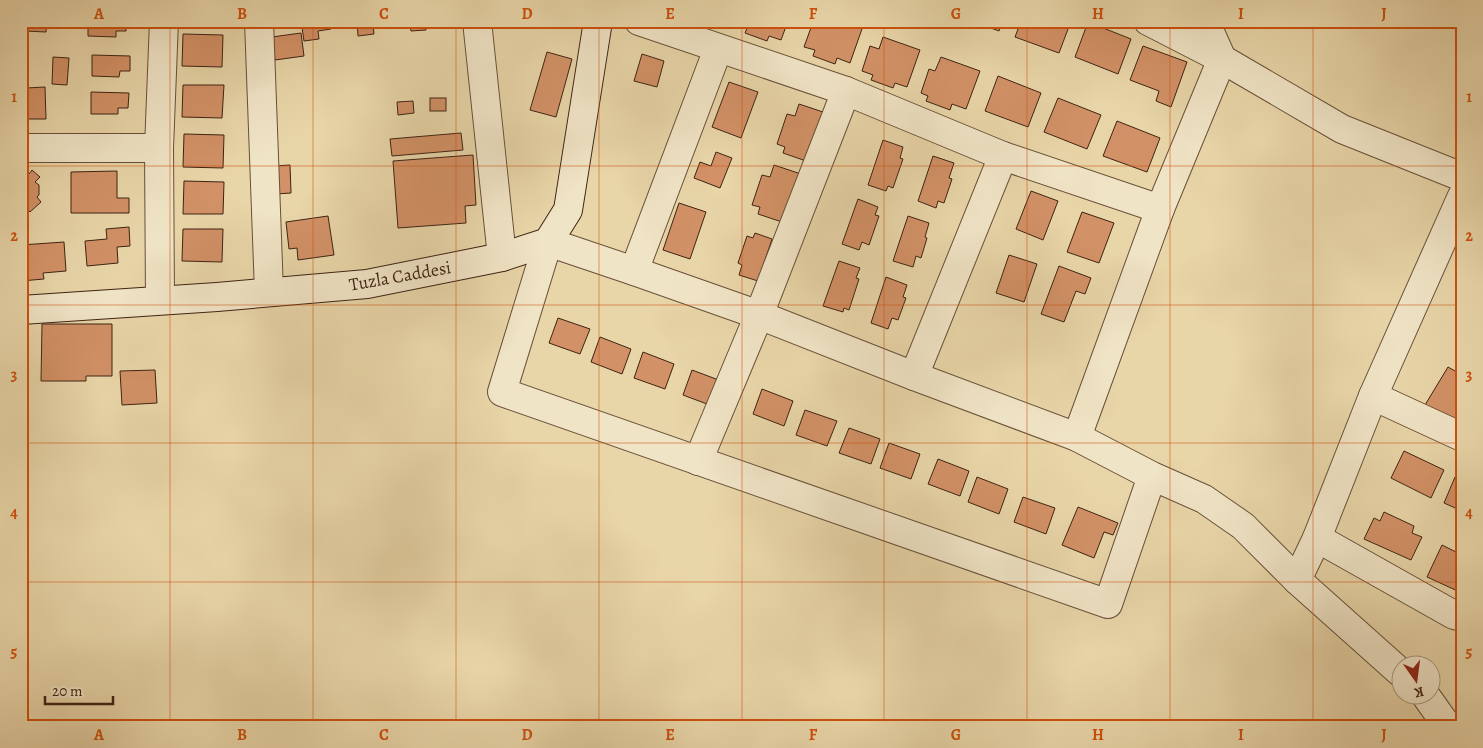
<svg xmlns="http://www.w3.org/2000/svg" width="1483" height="748" font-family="Alegreya,serif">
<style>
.building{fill:#d29166;stroke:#3e2313}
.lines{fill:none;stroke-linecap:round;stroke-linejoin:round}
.street-casing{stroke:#685038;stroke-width:30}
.secondary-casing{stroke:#3e2313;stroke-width:30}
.street{stroke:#f0e4c6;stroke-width:28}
.secondary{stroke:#f0e4c6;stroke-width:28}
.grid{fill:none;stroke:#ce510d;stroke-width:1;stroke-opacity:0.55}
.labels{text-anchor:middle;stroke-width:4;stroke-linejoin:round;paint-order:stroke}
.street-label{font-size:18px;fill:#3e2313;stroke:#f0e4c6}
.neatline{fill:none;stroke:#ce510d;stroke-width:2}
.grid-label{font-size:16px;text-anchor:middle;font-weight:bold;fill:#ce510d}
</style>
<rect width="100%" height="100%" fill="#e8d5a8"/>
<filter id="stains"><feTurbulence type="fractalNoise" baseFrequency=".004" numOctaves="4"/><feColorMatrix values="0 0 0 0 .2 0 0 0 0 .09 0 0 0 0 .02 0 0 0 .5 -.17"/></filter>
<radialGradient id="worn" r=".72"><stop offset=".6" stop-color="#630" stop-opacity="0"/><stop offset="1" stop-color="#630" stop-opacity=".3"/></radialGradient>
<g class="building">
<path d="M25 21H47L46 32 25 31Z"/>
<path d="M88 21H126V31H116V37L88 36Z"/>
<path d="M301 21H330L331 29 318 31 319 39 304 41Z"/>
<path d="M357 21H385V24L373 25 374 34 358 36Z"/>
<path d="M409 21H425L426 30 411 31Z"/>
<path d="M736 21H788L781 40 769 36 767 41 745 33 747 28 736 24Z"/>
<path d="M823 21H850L863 26 850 63 837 58 835 64 813 56 815 50 804 47 813 22 821 25Z"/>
<path d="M972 21H1003L999 31Z"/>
<path d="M1021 21H1071L1059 53 1015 37Z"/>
<path d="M1088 22 1131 39 1118 74 1075 57Z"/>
<path d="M301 33 304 56 275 60 272 37Z"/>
<path d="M183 34 223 35 222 67 182 66Z"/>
<path d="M883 37 920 50 907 87 895 83 893 88 871 80 873 75 862 71 870 46 879 49Z"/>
<path d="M1143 46 1187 62 1171 107 1156 101 1159 91 1130 80Z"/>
<path d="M547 52 572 59 556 117 530 110Z"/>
<path d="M642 54 664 61 657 87 634 81Z"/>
<path d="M92 55 130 56V71H120L119 77 92 76Z"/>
<path d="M53 57 69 58 67 85 52 84Z"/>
<path d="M941 57 980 71 966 109 952 104 950 110 926 101 928 96 921 93 929 69 935 71Z"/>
<path d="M998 76 1041 93 1028 127 985 111Z"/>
<path d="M729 82 758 92 741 138 712 127Z"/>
<path d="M183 85H224L222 118 182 117Z"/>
<path d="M45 87 46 119H26V88Z"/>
<path d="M91 92 129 93 128 108H118V114H91Z"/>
<rect x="430" y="98" width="16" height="13"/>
<path d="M1058 98 1101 115 1087 149 1044 132Z"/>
<path d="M413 101 414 113 398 115 397 102Z"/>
<path d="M799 104 835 116 806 161 783 153 785 147 777 144 787 114 795 116Z"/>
<path d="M1117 121 1160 138 1147 172 1103 156Z"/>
<path d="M461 133 463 150 392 156 390 139Z"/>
<path d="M184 134 224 135 223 168 183 167Z"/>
<path d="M883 140 903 147 900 158 903 159 893 188 888 186 886 191 868 185Z"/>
<path d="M716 152 732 158 720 188 694 178 700 162 711 166Z"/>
<path d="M473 155 476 205 465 206 466 223 398 228 393 161Z"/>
<path d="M933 156 954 163 949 178 952 179 944 203 938 201 936 208 918 201Z"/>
<path d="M290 165 291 193 275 194 274 166Z"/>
<path d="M774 165 810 177 803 196 792 192 782 222 758 214 760 207 752 205 762 175 770 177Z"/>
<path d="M21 166 29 174 32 170 40 177 35 182 39 185V195L37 197 41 202 30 212 21 201Z"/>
<path d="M117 171V198H129V213H71V172Z"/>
<path d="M184 181 224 182 223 214H183Z"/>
<path d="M1031 191 1058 201 1043 240 1016 229Z"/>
<path d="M858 199 878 207 875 215 879 216 869 245 862 242 859 250 842 244Z"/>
<path d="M679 203 706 212 690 259 663 250Z"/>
<path d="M1082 212 1114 223 1099 263 1067 252Z"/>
<path d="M328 216 334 255 298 260 297 248 289 249 286 222Z"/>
<path d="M908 216 929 223 925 237 927 238 921 258 916 256 913 267 893 261Z"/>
<path d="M129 227 130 246 117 247 118 263 87 266 85 241 107 239 106 229Z"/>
<path d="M183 229H223L222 262 182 261Z"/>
<path d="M755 233 772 239 758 281 739 275 742 265 738 263 747 236 753 238Z"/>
<path d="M64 242 66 271 43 273 44 279 21 281V245Z"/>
<path d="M1009 255 1037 264 1024 302 996 293Z"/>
<path d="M839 261 860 268 856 278 859 279 849 310 844 308 843 312 823 306Z"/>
<path d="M1059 266 1091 278 1085 294 1076 291 1064 322 1041 314Z"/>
<path d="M886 277 907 285 903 297 906 298 898 320 892 318 888 329 871 323Z"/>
<path d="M558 318 590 329 580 354 549 343Z"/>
<path d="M42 324H112V376H86V381H41Z"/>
<path d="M600 337 631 349 622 374 591 362Z"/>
<path d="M643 352 674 364 665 389 634 378Z"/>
<path d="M1448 367 1462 375V422L1425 405Z"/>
<path d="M155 370 157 403 122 405 120 371Z"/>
<path d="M692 370 724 382 715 407 683 395Z"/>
<path d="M762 389 793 401 784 426 753 414Z"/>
<path d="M805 410 837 421 827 446 796 435Z"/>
<path d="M849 428 880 439 871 464 839 453Z"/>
<path d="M889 443 920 454 911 479 880 468Z"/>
<path d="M1404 451 1444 470 1431 498 1391 478Z"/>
<path d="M938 459 969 471 960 496 928 484Z"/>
<path d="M977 477 1008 489 999 514 968 502Z"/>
<path d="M1455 477 1462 480V511L1444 503Z"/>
<path d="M1023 497 1055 508 1046 534 1014 522Z"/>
<path d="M1078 507 1118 523 1113 535 1104 532 1094 558 1062 545Z"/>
<path d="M1384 512 1414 526 1412 533 1422 537 1411 560 1364 539 1374 518 1380 521Z"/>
<path d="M1442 545 1462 555V593L1427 577Z"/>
</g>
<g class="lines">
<g class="street-casing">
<g id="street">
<path d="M259 21 269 292"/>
<path d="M477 21 502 257"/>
<path d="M639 21 846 91 1003 156 1160 209"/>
<path d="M1148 21 1222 59 1342 129 1462 177"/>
<path d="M21 148H159"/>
<path d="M634 271 718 49"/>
<path d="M160 300 159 148 164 21"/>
<path d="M914 376 1003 156"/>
<path d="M1373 396 1462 437"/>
<path d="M1077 437 1160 209 1222 59 1205 21"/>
<path d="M698 461 759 315 846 91"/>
<path d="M1152 476 1108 604 502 392 548 242 634 271 759 315 914 376 1077 437 1152 476 1204 499 1243 526 1297 580 1400 672"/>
<path d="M1317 538 1373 396 1462 196"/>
<path d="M1297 580 1317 538 1454 615 1462 617"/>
<path d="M1426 696 1448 727"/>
</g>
</g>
<g class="secondary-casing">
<path id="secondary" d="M21 310 217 297 367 284 502 257 548 242 568 210 598 21"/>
</g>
<use href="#street" class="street"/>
<use href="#secondary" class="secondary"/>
</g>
<path class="grid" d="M170 21V727M313 21V727M456 21V727M599 21V727M742 21V727M884 21V727M1027 21V727M1170 21V727M1313 21V727M21 166H1462M21 305H1462M21 443H1462M21 582H1462"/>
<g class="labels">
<g class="street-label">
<text transform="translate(400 276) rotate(-10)" y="6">Tuzla Caddesi</text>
</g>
</g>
<rect width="1483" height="748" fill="none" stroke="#e8d5a8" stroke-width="55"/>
<g transform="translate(1416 680) rotate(166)"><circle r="24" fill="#f0e4c6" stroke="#a9977e"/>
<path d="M0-4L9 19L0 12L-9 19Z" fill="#8f2418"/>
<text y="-8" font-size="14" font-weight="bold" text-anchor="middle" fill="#3e2313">K</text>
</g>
<path d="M45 696v8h68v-8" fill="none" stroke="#3e2313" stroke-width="2.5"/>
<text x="52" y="696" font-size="15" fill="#3e2313" stroke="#f0e4c6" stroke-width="4" paint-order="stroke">20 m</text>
<rect x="28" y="28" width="1428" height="692" class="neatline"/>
<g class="grid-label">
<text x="99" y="19">A</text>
<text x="242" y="19">B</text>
<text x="384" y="19">C</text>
<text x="527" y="19">D</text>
<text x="670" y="19">E</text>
<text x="813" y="19">F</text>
<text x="956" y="19">G</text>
<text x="1098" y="19">H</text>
<text x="1241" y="19">I</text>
<text x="1384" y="19">J</text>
<text x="14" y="102">1</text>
<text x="1469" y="102">1</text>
<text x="14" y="241">2</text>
<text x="1469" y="241">2</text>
<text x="14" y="380">3</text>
<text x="1469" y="380">3</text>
<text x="14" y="518">4</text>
<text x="1469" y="518">4</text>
<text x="14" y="657">5</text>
<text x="1469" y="657">5</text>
<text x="99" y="740">A</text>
<text x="242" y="740">B</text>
<text x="384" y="740">C</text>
<text x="527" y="740">D</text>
<text x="670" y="740">E</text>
<text x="813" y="740">F</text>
<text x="956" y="740">G</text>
<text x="1098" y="740">H</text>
<text x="1241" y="740">I</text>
<text x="1384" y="740">J</text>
</g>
<rect width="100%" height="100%" filter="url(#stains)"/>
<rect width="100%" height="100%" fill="url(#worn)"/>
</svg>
